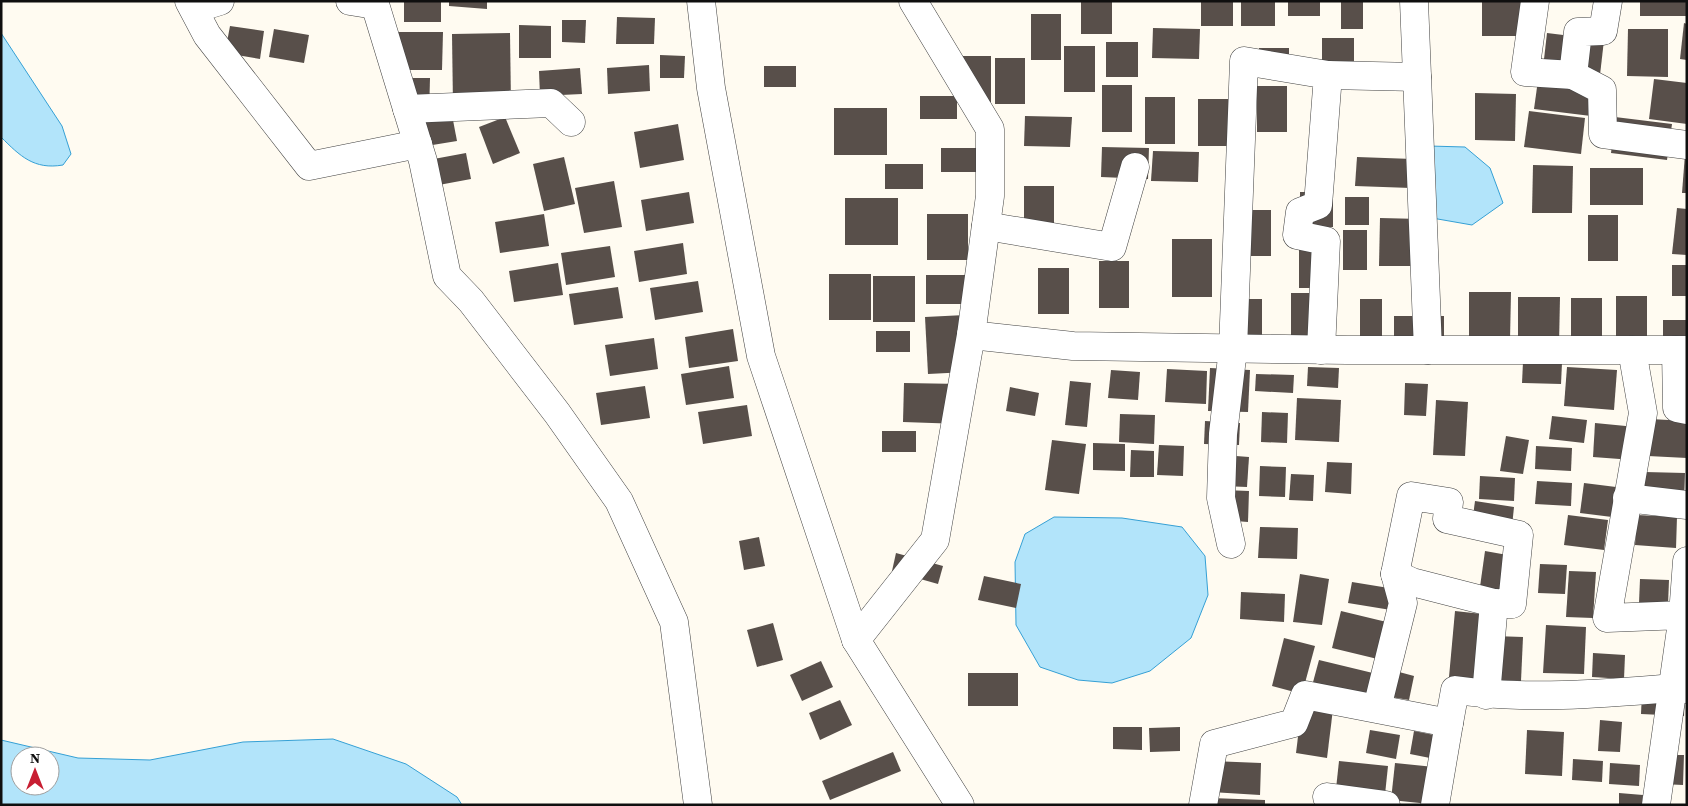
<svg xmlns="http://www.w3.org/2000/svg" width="1688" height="806" font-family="'Source Serif 4',serif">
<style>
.water{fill:#b2e4fa;stroke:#35a0d5;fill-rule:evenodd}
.building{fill:#584f4a}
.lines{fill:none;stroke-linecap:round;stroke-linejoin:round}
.minor-casing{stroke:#424242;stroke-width:29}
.minor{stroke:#fff;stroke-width:28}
</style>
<rect width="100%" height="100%" fill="#fffbf1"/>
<g class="water">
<path d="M1 33 62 126 71 154 63 165C34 170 20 156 1 137Z"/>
<path d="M1429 146 1465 147 1490 168 1503 203 1472 225 1432 218Z"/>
<path d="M1054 517 1122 518 1182 527 1205 556 1208 595 1191 638 1150 671 1112 683 1078 680 1040 667 1016 625 1015 562 1025 534Z"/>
<path d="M333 739 406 764 457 797 462 805H1V740L78 758 150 760 243 742ZM20 756H50V786H20Z"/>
</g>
<g class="building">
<path d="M449 1H487V9L449 6Z"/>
<rect x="1081" y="1" width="31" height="33"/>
<rect x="1201" y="1" width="32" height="25"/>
<rect x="1241" y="1" width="34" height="25"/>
<rect x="1288" y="1" width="32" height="15"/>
<rect x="1341" y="1" width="22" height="28"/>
<path d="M1482 1H1524L1523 36H1482Z"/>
<rect x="1640" y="1" width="47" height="15"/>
<rect x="404" y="2" width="37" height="20"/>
<rect x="1031" y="14" width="30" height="46"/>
<path d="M617 17 655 18 654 44H616Z"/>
<path d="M562 20H586L585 43 562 42Z"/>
<path d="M1684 23 1687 24V60L1680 59Z"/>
<path d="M519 25 551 26V58H519Z"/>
<path d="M230 26 264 31 260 59 225 53Z"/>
<path d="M1153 28 1200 29 1199 59 1152 58Z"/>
<path d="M274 29 309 35 304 63 269 57Z"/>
<path d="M1628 29H1668V77L1627 76Z"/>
<path d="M392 32H443L442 70H392Z"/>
<path d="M510 33 511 105 453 106 452 34Z"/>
<path d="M1547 33 1604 40 1600 75 1543 68Z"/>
<rect x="1322" y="38" width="32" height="35"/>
<rect x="1106" y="42" width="32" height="35"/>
<rect x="1064" y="46" width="31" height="46"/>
<rect x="1259" y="48" width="30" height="19"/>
<path d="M660 55 685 56 684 78H660Z"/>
<rect x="961" y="56" width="30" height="46"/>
<rect x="995" y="58" width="30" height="46"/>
<path d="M649 65 650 91 608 94 607 68Z"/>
<rect x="764" y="66" width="32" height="21"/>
<path d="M580 68 582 94 540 96 539 71Z"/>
<path d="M1539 73 1596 80 1591 116 1534 109Z"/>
<path d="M400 78H430L429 115Z"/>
<path d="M1654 79 1687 83V124L1649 119Z"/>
<rect x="1102" y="85" width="30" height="47"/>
<rect x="1257" y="86" width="30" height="46"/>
<path d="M1475 93 1516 94 1515 141 1475 140Z"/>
<rect x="920" y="96" width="37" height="23"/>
<rect x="1145" y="97" width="30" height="47"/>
<rect x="1198" y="99" width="31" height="47"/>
<rect x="834" y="108" width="53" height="47"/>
<path d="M1529 111 1585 118 1581 154 1524 147Z"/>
<path d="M452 115 457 141 414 148 409 123Z"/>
<path d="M1025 116 1072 117 1070 147 1024 146Z"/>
<path d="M505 117 520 153 493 164 479 127Z"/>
<path d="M1615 117 1672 124 1667 160 1611 153Z"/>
<path d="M678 124 684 160 640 168 634 132Z"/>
<path d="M1102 147 1149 148 1148 179 1101 177Z"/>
<rect x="941" y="148" width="38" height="24"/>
<path d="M1153 151 1199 152 1198 182 1151 181Z"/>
<path d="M466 153 471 179 428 187 423 161Z"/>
<path d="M1685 154H1687V193H1682Z"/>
<path d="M564 157 575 204 544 211 533 164Z"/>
<path d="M1357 157 1413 159 1411 188 1355 186Z"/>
<rect x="885" y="164" width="38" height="25"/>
<path d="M1533 165 1573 166 1572 213H1532Z"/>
<rect x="1590" y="168" width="53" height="37"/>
<path d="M614 181 622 227 584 233 575 188Z"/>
<rect x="1024" y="186" width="30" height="46"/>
<path d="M689 192 694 223 646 231 641 200Z"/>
<rect x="1300" y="192" width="33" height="35"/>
<rect x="1345" y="197" width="24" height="28"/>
<rect x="845" y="198" width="53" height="47"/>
<path d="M1677 208 1687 209V255L1672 254Z"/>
<rect x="1240" y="210" width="31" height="46"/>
<path d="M544 214 549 246 500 253 495 222Z"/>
<rect x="927" y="214" width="41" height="46"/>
<rect x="1588" y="215" width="30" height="46"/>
<path d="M1380 218 1421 219 1420 266H1379Z"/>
<rect x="1343" y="230" width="24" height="40"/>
<rect x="1172" y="239" width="40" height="58"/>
<rect x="1299" y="241" width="31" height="47"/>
<path d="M683 243 687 274 639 282 634 251Z"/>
<path d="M610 246 615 277 566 285 561 253Z"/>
<rect x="1099" y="261" width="30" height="47"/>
<path d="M558 263 563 295 514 302 509 271Z"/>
<rect x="1672" y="265" width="15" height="31"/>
<rect x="1038" y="268" width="31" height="46"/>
<rect x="829" y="274" width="42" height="46"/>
<rect x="926" y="275" width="39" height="29"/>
<rect x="873" y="276" width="42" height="46"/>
<path d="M698 281 703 312 655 320 650 288Z"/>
<path d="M618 287 623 318 574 325 569 294Z"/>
<path d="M1469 292H1511L1510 340 1469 339Z"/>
<rect x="1291" y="293" width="43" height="53"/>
<rect x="1616" y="296" width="31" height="46"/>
<path d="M1518 297H1560L1559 345 1518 344Z"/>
<rect x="1571" y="298" width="31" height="47"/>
<rect x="1232" y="299" width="30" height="47"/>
<rect x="1360" y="299" width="22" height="58"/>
<path d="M965 315 967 372 928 374 925 317Z"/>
<rect x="1394" y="316" width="50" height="39"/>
<rect x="1663" y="320" width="24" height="33"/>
<path d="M733 329 738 361 689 368 685 337Z"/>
<rect x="876" y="331" width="34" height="21"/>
<path d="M654 338 658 369 610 376 605 345Z"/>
<path d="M1523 362 1562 363 1561 384 1522 383Z"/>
<path d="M729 366 734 398 686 405 681 374Z"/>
<path d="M1308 367 1339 368 1338 388 1307 386Z"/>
<path d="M1567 367 1617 370 1614 410 1564 406Z"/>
<path d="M1210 368 1250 370 1248 412 1208 411Z"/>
<path d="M1167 369 1207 371 1206 404 1165 402Z"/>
<path d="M1111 370 1140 372 1138 400 1108 398Z"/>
<path d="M1256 374 1294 375 1293 393 1255 391Z"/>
<path d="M1070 381 1091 383 1087 427 1065 425Z"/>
<path d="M904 383 962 384 961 424 903 422Z"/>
<path d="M1405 383 1428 384 1426 416 1404 415Z"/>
<path d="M645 386 650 418 601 425 596 393Z"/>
<path d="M1010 387 1039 393 1035 416 1006 411Z"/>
<path d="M1297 398 1341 400 1339 442 1295 440Z"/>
<path d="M1436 400 1468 402 1465 456 1433 455Z"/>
<path d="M747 405 752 436 703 444 698 412Z"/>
<path d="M1262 412 1288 413 1287 443 1261 442Z"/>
<path d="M1120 414 1155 415 1154 444 1119 442Z"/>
<path d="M1552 416 1587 420 1584 443 1549 439Z"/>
<path d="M1650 419 1687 421V458L1648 456Z"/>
<path d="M1205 421 1240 423 1239 445 1204 444Z"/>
<path d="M1595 423 1636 427 1633 460 1593 457Z"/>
<rect x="882" y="431" width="34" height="21"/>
<path d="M1506 436 1529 440 1523 474 1500 471Z"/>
<path d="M1052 440 1086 444 1079 494 1045 490Z"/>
<path d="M1093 443 1125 444V471L1093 470Z"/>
<path d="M1159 445 1184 446 1183 476 1157 475Z"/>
<path d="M1536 446 1572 448 1571 471 1535 469Z"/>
<path d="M1131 450 1154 451V477H1130Z"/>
<path d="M1223 455 1249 457 1247 487 1222 486Z"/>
<path d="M1327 462 1352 463 1351 494 1325 492Z"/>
<path d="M1260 466 1286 467 1285 497 1259 496Z"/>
<path d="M1645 472 1685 473 1684 503 1643 502Z"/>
<path d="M1291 474 1314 475 1313 501 1289 500Z"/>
<path d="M1480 476 1515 478 1514 501 1479 499Z"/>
<path d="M1537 481 1572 483 1571 506 1535 504Z"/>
<path d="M1584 483 1624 488 1620 518 1580 513Z"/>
<path d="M1224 490 1249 491 1248 522 1222 520Z"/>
<path d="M1475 501 1514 507 1511 536 1471 531Z"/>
<path d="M1568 515 1608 520 1604 550 1564 545Z"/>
<path d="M1637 515 1677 517 1676 548 1635 545Z"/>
<path d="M1260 527 1298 528 1297 559 1258 558Z"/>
<path d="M759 537 765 566 744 570 739 541Z"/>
<path d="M1485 551 1513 556 1507 599 1479 594Z"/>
<path d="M896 553 943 566 938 584 892 571Z"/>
<path d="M1540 564 1567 565 1565 594 1538 593Z"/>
<path d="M1569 571 1596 572 1593 618 1566 617Z"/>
<path d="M1300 574 1329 579 1322 625 1293 622Z"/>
<path d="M984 576 1021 584 1016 608 978 600Z"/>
<path d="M1640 579 1669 580 1668 605 1639 603Z"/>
<path d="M1352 582 1401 590 1397 611 1348 603Z"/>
<path d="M1241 592 1285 594 1284 622 1240 619Z"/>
<path d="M1341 611 1399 625 1390 662 1332 648Z"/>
<path d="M1455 611 1491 615 1483 691 1448 688Z"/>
<path d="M773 623 783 660 757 667 747 630Z"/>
<path d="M1546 625 1586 627 1584 674 1543 673Z"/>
<path d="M1494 636 1523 637 1521 681 1492 680Z"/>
<path d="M1284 638 1315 646 1302 694 1272 686Z"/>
<path d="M1593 653 1625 655 1624 679 1592 677Z"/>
<path d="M1319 660 1377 674 1367 711 1309 697Z"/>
<path d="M821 661 833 687 802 701 790 675Z"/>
<path d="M1388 669 1414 676 1409 700 1379 695Z"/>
<rect x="968" y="673" width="50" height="33"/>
<path d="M1642 692 1685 694 1684 716 1641 714Z"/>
<path d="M840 700 852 725 820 740 809 713Z"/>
<path d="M1302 704 1333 709 1327 758 1296 753Z"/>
<path d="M1600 720 1622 722 1620 752 1598 751Z"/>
<path d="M1113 727H1142V750L1113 749Z"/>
<path d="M1180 727V751L1150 752 1149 728Z"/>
<path d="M1370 730 1400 735 1396 759 1366 753Z"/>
<path d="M1527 730 1564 732 1562 776 1525 774Z"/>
<path d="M1414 731 1444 737 1440 760 1410 754Z"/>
<path d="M893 752 901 771 830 800 822 781Z"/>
<path d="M1663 755H1684L1683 785 1662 784Z"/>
<path d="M1573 759 1603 761 1602 782 1572 780Z"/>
<path d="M1212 761 1261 763 1260 795 1211 792Z"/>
<path d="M1339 761 1388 766 1384 804 1335 798Z"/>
<path d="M1395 763 1444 768 1439 805 1391 800Z"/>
<path d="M1610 763 1640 765 1639 786 1609 784Z"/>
<path d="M1619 793 1643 795 1642 805H1619Z"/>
<path d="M1211 798 1265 800V805H1211Z"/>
</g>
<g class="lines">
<g class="minor-casing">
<g id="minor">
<path d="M189 1 207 35 309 166 418 144"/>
<path d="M350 1 375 5"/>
<path d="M374 1 423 161 447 276 471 301 557 413 619 501 674 622 698 805"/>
<path d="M701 1 711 88 761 356 856 640 960 805"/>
<path d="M1414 1 1428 350"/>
<path d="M1535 1 1525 72 1573 75 1578 32 1603 31 1608 1"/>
<path d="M194 9 220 1"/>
<path d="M1328 75 1417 77"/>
<path d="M1573 75 1602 90 1603 134 1687 145"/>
<path d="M407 109 551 103 571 122"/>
<path d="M986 226 1112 247 1135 167"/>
<path d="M971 335 1073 346 1347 350H1687"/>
<path d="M1632 350 1643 413 1607 618 1683 615 1656 805"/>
<path d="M1676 350 1677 408 1687 410"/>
<path d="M1627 498 1687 505"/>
<path d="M1231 544 1221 498 1223 434 1233 349 1244 61 1328 75 1318 205 1300 212 1297 235 1326 241 1321 350"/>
<path d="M1687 561 1683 615H1687"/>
<path d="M1395 574 1412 582 1494 603"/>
<path d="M856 640 935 540 971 335 990 196V129L913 1"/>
<path d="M1377 708 1403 603 1395 574 1411 496 1449 502 1447 519 1519 535 1512 604 1494 603 1486 695"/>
<path d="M1327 797 1386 805"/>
<path d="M1203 805 1214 744 1294 723 1305 695 1449 723 1455 690C1527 700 1599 694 1672 688L1687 689"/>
<path d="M1435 805 1449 723"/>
</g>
</g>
<use href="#minor" class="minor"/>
</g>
<rect width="1688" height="806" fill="none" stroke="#0f0f0f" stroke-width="5"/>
<g transform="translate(35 771)"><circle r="24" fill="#ffffff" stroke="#9f9f9f"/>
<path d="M0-4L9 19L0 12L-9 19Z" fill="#c81e32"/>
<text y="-8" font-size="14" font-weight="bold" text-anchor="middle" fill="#0f0f0f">N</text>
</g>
</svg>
